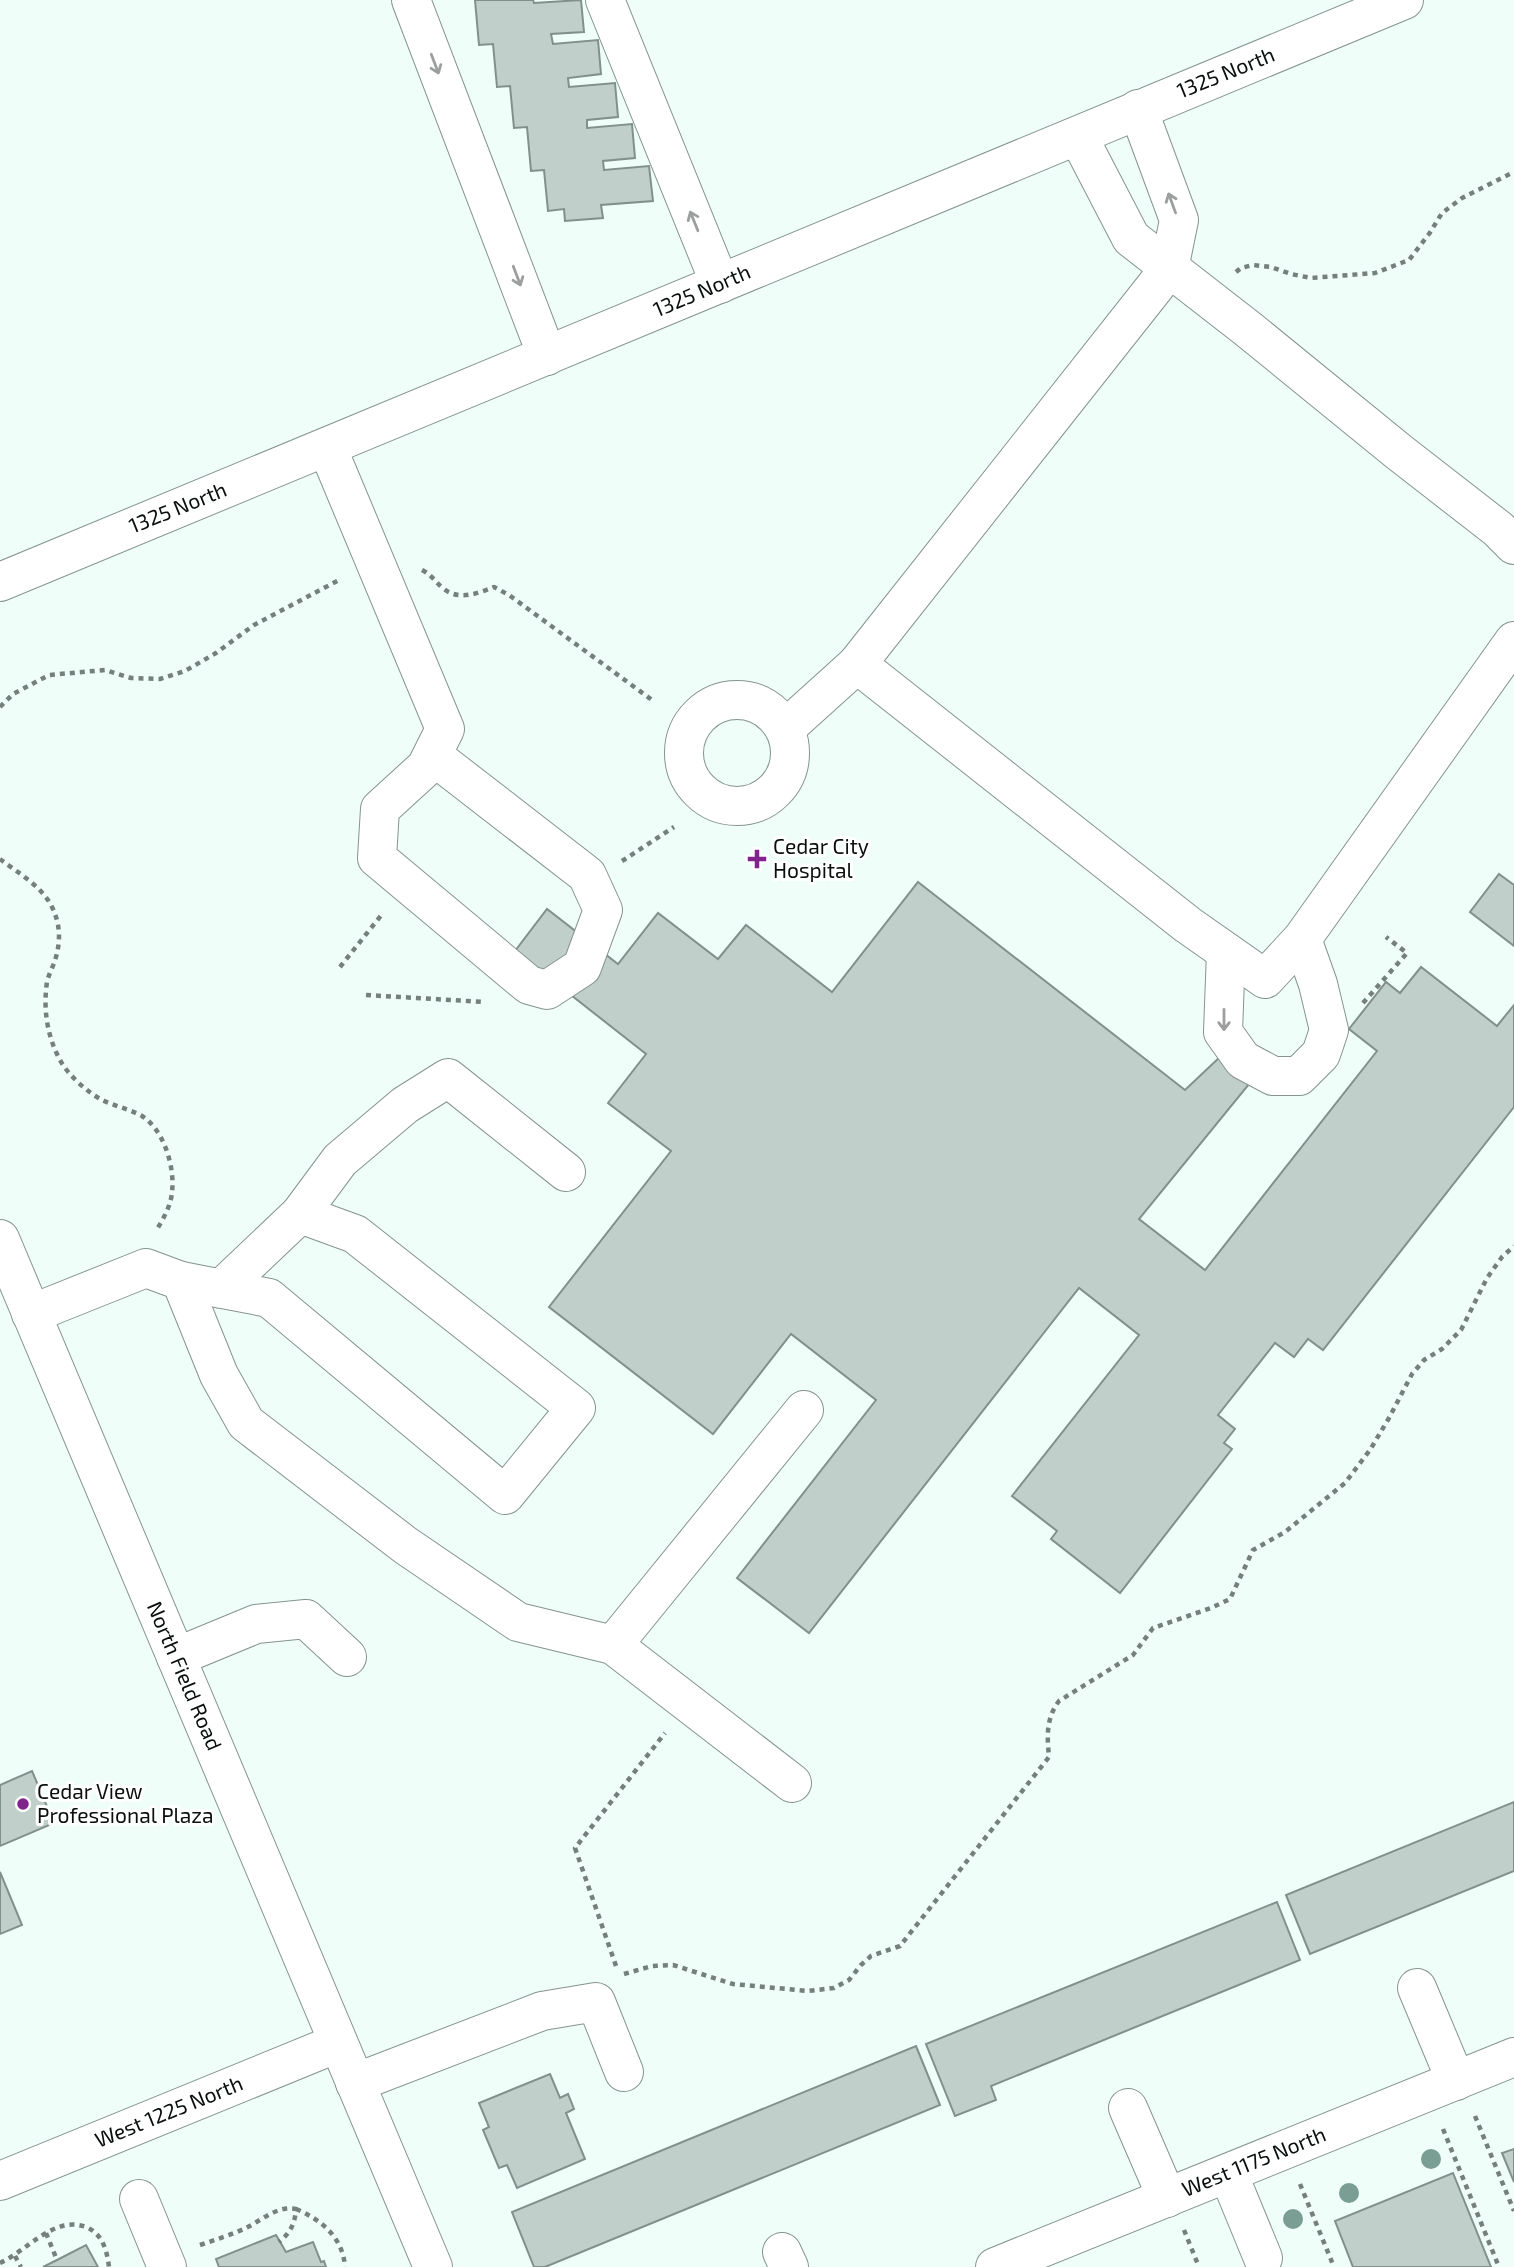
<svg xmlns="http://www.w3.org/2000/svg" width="1514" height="2267" font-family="'Exo 2',sans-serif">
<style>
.building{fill:#c0cfca;stroke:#82908c;stroke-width:2}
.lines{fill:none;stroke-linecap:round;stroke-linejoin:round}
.minor-casing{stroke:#85948f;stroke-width:40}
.path{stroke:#757f7b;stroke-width:4.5;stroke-dasharray:5 5;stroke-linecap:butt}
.minor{stroke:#fff;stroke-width:38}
.tree{fill:#7a9d94}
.oneway{stroke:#9d9f9e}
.poi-dot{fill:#82228c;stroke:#fff;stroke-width:2.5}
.labels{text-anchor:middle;stroke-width:6;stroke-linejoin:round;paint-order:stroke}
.street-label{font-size:21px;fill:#0a0f0d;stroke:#fff}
.poi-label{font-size:21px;fill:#0a0f0d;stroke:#fff;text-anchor:start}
</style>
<rect width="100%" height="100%" fill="#effef9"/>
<g class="building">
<path d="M475 0H533L534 3 581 0 584 32 551 34 553 44 598 40 601 74 568 78 569 87 615 83 618 117 587 120V128L632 124 635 158 603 161 604 170 649 166 653 201 601 205 603 218 565 221 564 209 548 211 544 170 531 171 527 127 514 128 510 86 497 87 493 44 479 45Z"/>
<path d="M1499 874 1514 885V946L1470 912Z"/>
<path d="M918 882 1185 1090 1222 1055 1254 1078 1139 1219 1205 1270 1377 1051 1349 1029 1386 982 1400 993 1421 967 1497 1026 1514 1005V1107L1323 1350 1308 1339 1294 1357 1275 1343 1218 1415 1235 1429 1224 1443 1232 1449 1120 1593 1051 1539 1057 1531 1012 1496 1139 1335 1079 1288 809 1633 737 1578 876 1400 791 1334 713 1434 549 1307 671 1151 608 1103 646 1054 515 951 547 909 618 964 658 913 718 959 746 925 832 992Z"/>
<path d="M32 1771 54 1823 0 1846V1785Z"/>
<path d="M1514 1802V1871L1310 1954 1286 1895Z"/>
<path d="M0 1872 22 1925 0 1934Z"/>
<path d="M1277 1902 1300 1960 991 2086 996 2100 955 2116 926 2044Z"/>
<path d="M916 2046 940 2105 545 2267H534L512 2212Z"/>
<path d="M550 2074 560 2098 568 2094 574 2109 566 2113 585 2159 517 2188 507 2165 499 2168 483 2130 489 2127 479 2103Z"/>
<path d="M1514 2149V2182L1502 2153Z"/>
<path d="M1453 2173 1491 2267H1353L1335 2221Z"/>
<path d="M276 2235 286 2252 313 2242 321 2262 324 2261 326 2267H219L216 2259Z"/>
<path d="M86 2245 98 2267H43L57 2260Z"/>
</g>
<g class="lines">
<g class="minor-casing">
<g id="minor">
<path d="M411 0 547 356"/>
<path d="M605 0 720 284"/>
<path d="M1138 109 1179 220 1169 269 857 664 1188 925 1265 979 1302 939 1514 641"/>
<path d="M1078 136 1131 238 1248 329 1399 452 1498 529 1514 545"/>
<path d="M327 447 445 729 426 767 380 809 377 858 529 985 547 990 582 967 603 910 587 875 432 755"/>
<path d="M0 582 1404 0"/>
<circle cx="737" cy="753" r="53"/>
<path d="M785 729 857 664"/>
<path d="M1226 952 1223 1032 1243 1060 1273 1076H1299L1321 1054 1329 1030 1318 984 1302 939"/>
<path d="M300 1214 340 1160 405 1105 448 1078 566 1172"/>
<path d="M0 1239 433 2267"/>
<path d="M181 1281 269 1298 505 1495 576 1408 355 1234 300 1214 221 1289"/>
<path d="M31 1314 146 1268 181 1281 219 1375 246 1423 405 1545 518 1622 613 1645 792 1783"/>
<path d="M613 1645 804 1410"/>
<path d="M176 1657 256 1624 306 1619 347 1657"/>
<path d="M1417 1988 1456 2081"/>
<path d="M355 2083 542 2011 596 2002 624 2072"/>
<path d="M1128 2108 1167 2198"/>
<path d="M1228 2173 1263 2258"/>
<path d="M0 2181 338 2043"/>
<path d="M139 2199 167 2267"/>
<path d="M782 2252 789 2267"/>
<path d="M995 2267 1514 2057"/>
</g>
</g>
<g class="path">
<path d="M1236 272 1241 268 1253 265 1271 267 1291 274 1311 278 1375 273 1409 260 1429 234 1442 213 1462 198 1514 172"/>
<path d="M422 570C432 575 435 582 444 589 459 601 479 593 494 587L509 595 652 700"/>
<path d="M0 707 13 694 49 675 105 670 131 678 160 679 185 671 216 653 254 625 339 580"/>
<path d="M0 859C17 872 41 886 51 905 60 922 61 939 56 957 54 965 49 973 47 982 43 1009 47 1036 60 1060 68 1075 87 1092 102 1100 115 1106 129 1109 142 1116 164 1130 175 1167 172 1192 171 1206 163 1219 156 1231"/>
<path d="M622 861 674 827"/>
<path d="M340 967 383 913"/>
<path d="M366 995 485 1002"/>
<path d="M1363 1003 1407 953 1386 937"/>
<path d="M616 1966 575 1848 665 1733"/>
<path d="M624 1974 652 1966 673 1965 733 1984 808 1991 834 1988 849 1980 861 1965 871 1956 900 1946 1049 1757C1047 1736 1046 1718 1059 1701L1133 1655 1153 1628 1211 1608 1230 1599 1253 1550 1285 1532 1345 1483 1370 1450 1389 1418 1412 1374 1424 1360 1442 1349 1461 1330 1487 1278 1502 1257 1514 1246"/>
<path d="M1475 2116 1514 2211"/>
<path d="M1443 2129 1499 2267"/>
<path d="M1300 2184 1334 2267"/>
<path d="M296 2209C322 2220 343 2238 345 2267"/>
<path d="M1184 2230 1199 2267"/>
<path d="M46 2233 57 2260"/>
<path d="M200 2245C215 2240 230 2235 244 2229 261 2221 277 2205 296 2209 295 2224 290 2233 279 2242"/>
<path d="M15 2256 21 2267"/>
<path d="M0 2263C27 2251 54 2215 86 2227 103 2234 107 2251 109 2267"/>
</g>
<use href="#minor" class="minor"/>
</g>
<g class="tree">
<circle cx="1431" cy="2159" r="10"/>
<circle cx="1349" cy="2193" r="10"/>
<circle cx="1293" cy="2219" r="10"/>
</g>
<defs><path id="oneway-shaft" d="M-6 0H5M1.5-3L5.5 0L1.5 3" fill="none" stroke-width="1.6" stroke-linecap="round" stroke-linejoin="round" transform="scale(1.75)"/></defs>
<g class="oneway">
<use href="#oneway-shaft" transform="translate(435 64) rotate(69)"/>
<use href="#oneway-shaft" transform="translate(1172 203) rotate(-110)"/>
<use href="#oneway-shaft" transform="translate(694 221) rotate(-112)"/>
<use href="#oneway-shaft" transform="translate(517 276) rotate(69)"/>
<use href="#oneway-shaft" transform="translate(1224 1020) rotate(90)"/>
</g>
<g class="poi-dot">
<path d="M753.5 848.5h7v7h7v7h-7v7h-7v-7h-7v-7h7z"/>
<circle cx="23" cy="1804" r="7"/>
</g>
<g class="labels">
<g class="street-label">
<text transform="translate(1226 73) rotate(-22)" y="7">1325 North</text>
<text transform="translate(702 291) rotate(-23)" y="7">1325 North</text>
<text transform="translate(178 508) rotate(-22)" y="7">1325 North</text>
<text transform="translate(184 1676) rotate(67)" y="7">North Field Road</text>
<text transform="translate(169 2112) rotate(-22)" y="7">West 1225 North</text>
<text transform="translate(1254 2162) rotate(-22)" y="7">West 1175 North</text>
</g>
<g class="poi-label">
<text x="773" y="854">Cedar City<tspan x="773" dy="24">Hospital</tspan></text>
<text x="37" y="1799">Cedar View<tspan x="37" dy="24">Professional Plaza</tspan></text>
</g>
</g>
</svg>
